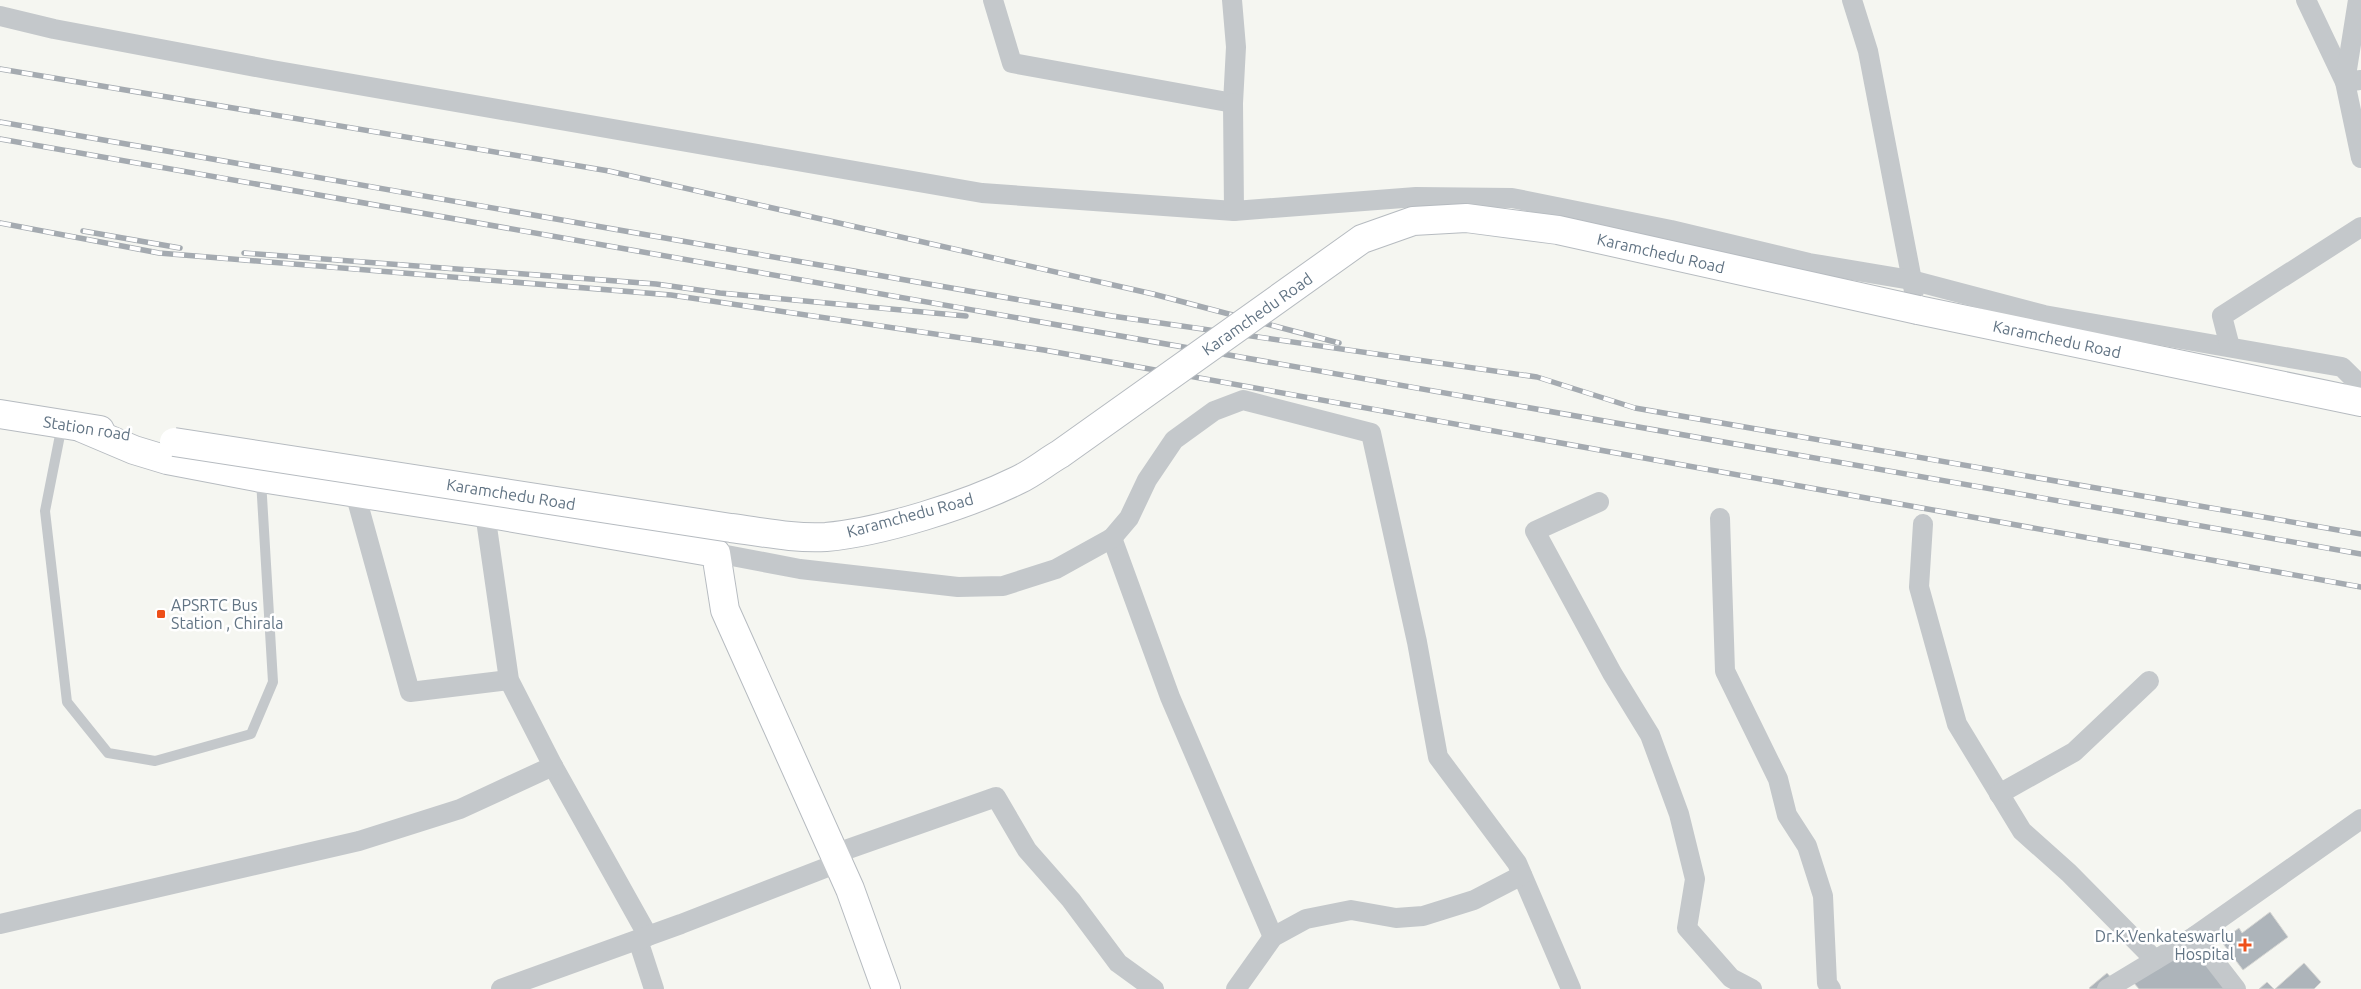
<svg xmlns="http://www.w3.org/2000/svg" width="2361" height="989" font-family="Ubuntu,sans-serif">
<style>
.building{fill:#adb4ba;stroke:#d7d7d4}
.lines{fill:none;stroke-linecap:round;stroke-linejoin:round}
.secondary-casing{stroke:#b6bbc0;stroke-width:30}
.lane{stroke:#c4c8cb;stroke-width:10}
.street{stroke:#c4c8cb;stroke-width:20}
.secondary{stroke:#fff;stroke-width:28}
.rail-casing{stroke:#a4aab0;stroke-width:5.5}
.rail{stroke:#fff;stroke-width:4;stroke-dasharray:11;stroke-linecap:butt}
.secondary-bridge-casing{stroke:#b6bbc0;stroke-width:30;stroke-linecap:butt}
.secondary-bridge{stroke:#fff;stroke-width:28}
.poi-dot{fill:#ee4f19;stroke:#fff;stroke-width:2}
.labels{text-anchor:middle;stroke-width:5;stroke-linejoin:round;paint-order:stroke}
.street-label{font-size:16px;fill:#627484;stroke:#fff}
.poi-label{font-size:16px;fill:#627484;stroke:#fff;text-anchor:start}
</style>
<rect width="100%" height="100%" fill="#f5f6f1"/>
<g class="building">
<path d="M2270 912 2288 937 2243 970 2221 941 2239 928 2242 933Z"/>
<path d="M2195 936 2236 989H2139L2128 976Z"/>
<path d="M2304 963 2321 982 2314 989H2275Z"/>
<path d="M2107 973 2121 989H2090L2089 988Z"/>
<path d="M2267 982 2274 989H2259Z"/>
</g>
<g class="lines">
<g class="secondary-casing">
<g id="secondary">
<path d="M1918 310 2361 402"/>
<path d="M0 414 100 430"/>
<path d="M82 428 134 450 167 460 261 478 485 513 716 553 725 610 850 889 886 989"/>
</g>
</g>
<path class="lane" d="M62 425 45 511 67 702 108 753 155 761 251 734 273 682 261 480"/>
<g class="street">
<path d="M993 0 1012 63 1233 103 1236 47 1232 0"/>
<path d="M1852 0 1868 51 1914 291"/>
<path d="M2306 0 2345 82 2361 158"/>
<path d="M2358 0 2345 82 2361 80"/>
<path d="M0 16 54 29 272 70 982 193 1234 211"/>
<path d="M1233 103 1234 211 1416 197 1512 198 1671 230 1809 263 1911 280 2044 315 2342 367 2361 386"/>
<path d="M2230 347 2222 316 2361 227"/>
<path d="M355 493 410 692 509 680"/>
<path d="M1599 502 1535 531 1612 673 1650 735 1679 814 1695 879 1687 928 1731 978 1752 989"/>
<path d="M1720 518 1725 671 1778 779 1787 815 1807 846 1823 896 1827 983 1831 989"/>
<path d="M1923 524 1919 587 1957 724 2022 831 2069 873 2155 960"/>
<path d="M1112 538 1170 697 1273 937"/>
<path d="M716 553 800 569 958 587 1003 586 1056 569 1112 538 1129 518 1147 480 1174 440 1214 411 1243 400 1371 433 1417 642 1438 757 1517 863 1571 989"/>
<path d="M553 766 648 936"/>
<path d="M1999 794 2074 752 2149 681"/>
<path d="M834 854 996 797 1027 850 1071 900 1118 963 1154 989"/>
<path d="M0 924 359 841 460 809 553 766 509 680 485 513"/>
<path d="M2195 936 2236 989"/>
<path d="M638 940 654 989"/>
<path d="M501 989 681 924 838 863"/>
<path d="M1236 989 1273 937 1306 919 1351 910 1396 918 1423 916 1474 900 1522 875"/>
<path d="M2107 989 2195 936 2361 819"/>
</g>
<use href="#secondary" class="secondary"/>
<g class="rail-casing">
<g id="rail">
<path d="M0 69 609 171 1153 294 1339 343"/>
<path d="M0 122 1112 316 1537 377 1635 408 2361 534"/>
<path d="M0 139 2361 554"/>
<path d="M0 223 159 253 671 295 1044 350 2361 587"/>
<path d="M83 231 180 248"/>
<path d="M244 253 656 284 720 293 966 316"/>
</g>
</g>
<use href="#rail" class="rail"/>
<g class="secondary-bridge-casing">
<path id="secondary-bridge" d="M174 442 731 528C762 532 795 539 826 537 882 532 967 505 1018 480 1033 473 1046 462 1060 454L1362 239 1413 221 1466 218 1558 230 1918 310"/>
</g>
<use href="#secondary-bridge" class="secondary-bridge"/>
</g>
<g class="poi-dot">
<rect x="156" y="609" width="10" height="10" rx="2.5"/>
<path d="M2242.5 937.5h5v5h5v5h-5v5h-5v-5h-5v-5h5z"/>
</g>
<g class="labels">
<g class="street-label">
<text transform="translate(1661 253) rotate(13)" y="6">Karamchedu Road</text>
<text transform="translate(1257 314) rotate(-35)" y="6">Karamchedu Road</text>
<text transform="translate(2057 339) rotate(12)" y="6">Karamchedu Road</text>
<text transform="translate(87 428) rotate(9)" y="6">Station road</text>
<text transform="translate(511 494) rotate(9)" y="6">Karamchedu Road</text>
<text transform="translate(910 515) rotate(-15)" y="6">Karamchedu Road</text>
</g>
<g class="poi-label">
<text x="171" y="611">APSRTC Bus<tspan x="171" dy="18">Station , Chirala</tspan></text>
<text x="2234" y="942" text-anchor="end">Dr.K.Venkateswarlu<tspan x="2234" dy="18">Hospital</tspan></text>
</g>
</g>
</svg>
